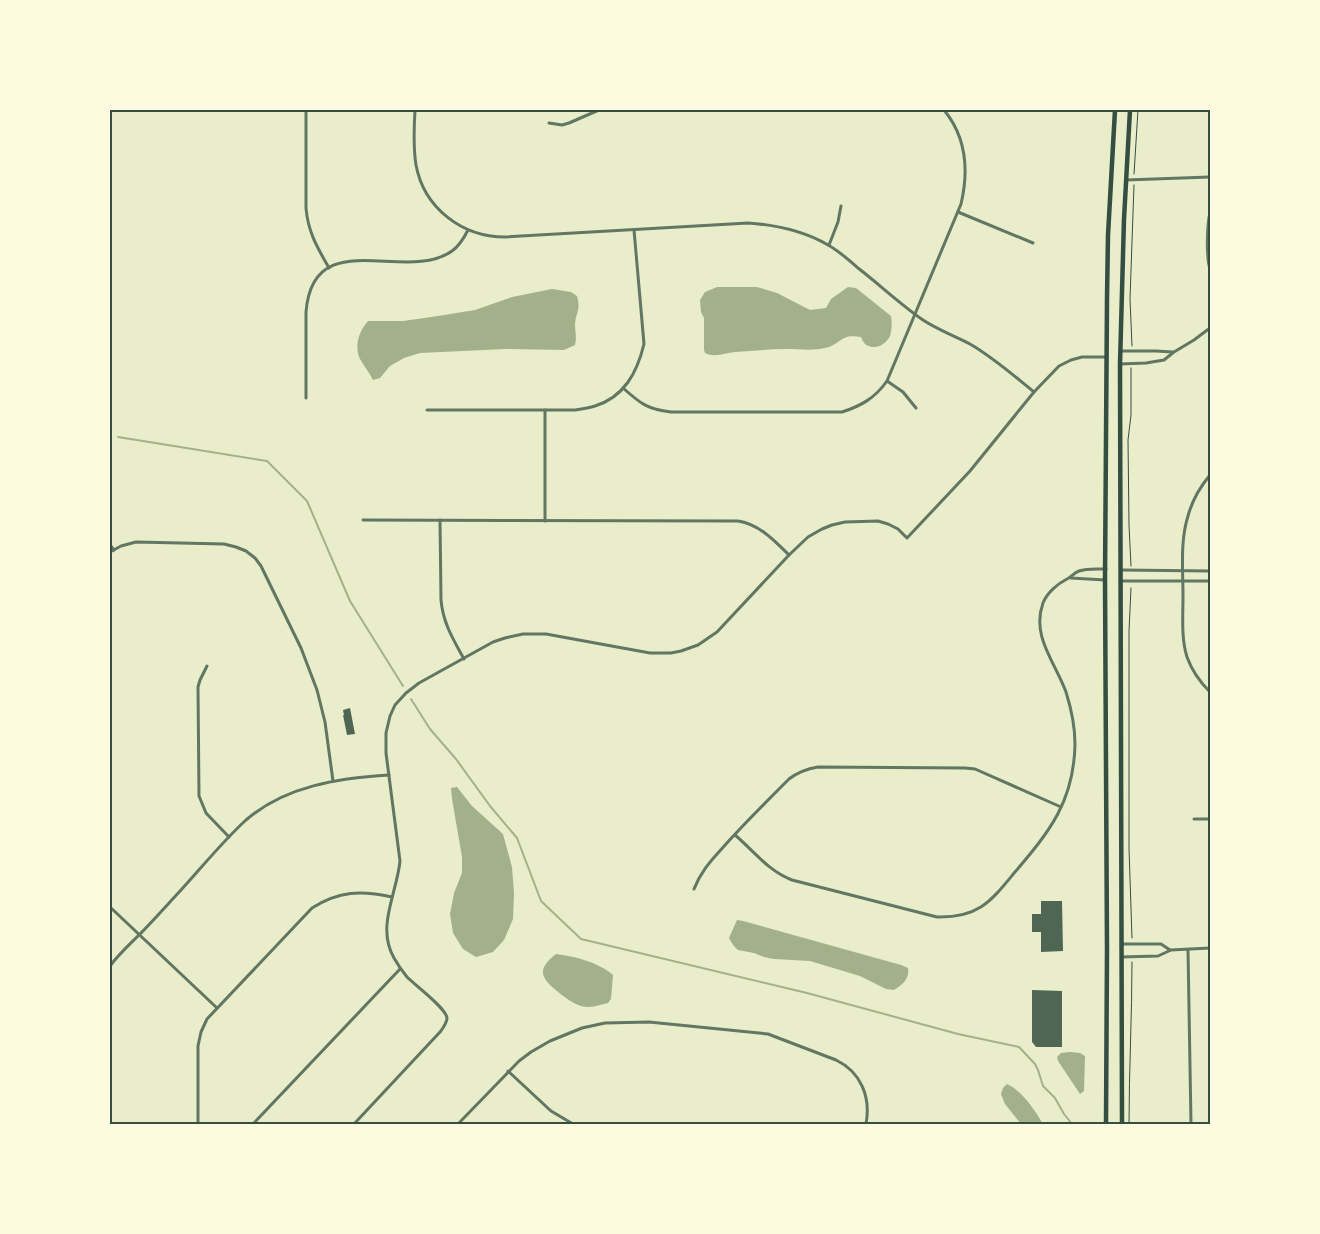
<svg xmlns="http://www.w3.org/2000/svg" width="1320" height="1234" font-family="Montserrat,sans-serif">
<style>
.water{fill:#a3b18a}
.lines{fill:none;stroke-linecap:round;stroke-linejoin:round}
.stream{stroke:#a3b18a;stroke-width:2}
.building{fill:#4f6655}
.path{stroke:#344e41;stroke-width:1}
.minor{stroke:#617663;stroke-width:3}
.secondary{stroke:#344e41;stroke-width:4.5}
.neatline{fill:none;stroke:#344e41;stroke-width:2}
</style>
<rect width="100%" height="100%" fill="#e9edc9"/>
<g class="water">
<path d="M717 287H757L777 293 810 310 826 308 831 299 848 287 856 288 891 316C892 322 892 330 890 336 886 345 874 351 865 344 863 342 862 339 861 337 840 333 842 344 825 348 813 351 799 349 786 349 769 349 752 351 735 352 725 353 715 358 705 353L704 350V318L701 312 700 300 705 292Z"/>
<path d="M552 289 571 292 577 296C581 311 576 311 575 324 575 331 577 338 575 345L564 350 505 349 420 353 404 358 390 366 380 378 373 380C369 372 364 366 360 359 354 346 359 331 368 321H403L438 316 475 310 512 297Z"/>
<path d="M457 787 472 806 503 834 512 867 514 893 513 919 504 940 493 952 476 957 463 949 453 933 450 914 454 893 462 873V857L452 799 451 788Z"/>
<path d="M737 920 743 921 901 965 908 968C910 979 902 985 894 990L886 989 860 976 810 961 774 959 764 957 754 953 738 950 733 945 729 938Z"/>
<path d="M556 954C574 956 600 963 613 975L611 999 608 1003C599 1005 589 1009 581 1006 572 1003 564 997 557 991 540 977 537 969 556 954Z"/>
<path d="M1070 1052 1080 1053 1085 1056 1084 1091 1080 1094 1058 1061 1057 1057 1061 1053Z"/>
<path d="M1007 1084C1023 1092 1034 1109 1043 1124H1021L1005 1104 1001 1094 1003 1088Z"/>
</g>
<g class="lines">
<g class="stream">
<path d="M118 437 267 461 307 501 350 601 403 686"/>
<path d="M411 699 430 729 456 759 490 806 517 838 541 901 581 939 807 993 958 1034 1019 1047 1035 1064 1038 1070 1043 1086 1055 1098 1064 1114 1072 1124"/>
</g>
</g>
<g class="building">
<path d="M350 708 355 734 347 735 343 715H344L343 710Z"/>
<path d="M1041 901H1062L1063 951 1041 952V932H1032V914H1041Z"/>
<path d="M1032 990 1062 991V1047H1036L1032 1042Z"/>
</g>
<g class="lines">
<g class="path">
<path d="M1134 174 1138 110"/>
<path d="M1132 346 1130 299 1134 185"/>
<path d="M1131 566 1129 525 1128 440 1131 415V368"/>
<path d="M1131 588 1129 631V848L1132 938"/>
<path d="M1129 1124C1129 1070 1132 1016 1132 962"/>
</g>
<g class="minor">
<path d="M306 110V208C308 232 317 247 329 268"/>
<path d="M415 110C414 127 413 147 416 165 424 208 462 237 505 237L748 223C776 225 804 231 828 245 839 251 849 260 858 268 880 285 900 304 923 320 938 330 955 336 970 344 994 358 1013 375 1034 392"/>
<path d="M549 123 562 125 569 123 599 110"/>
<path d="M1126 180 1210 177"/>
<path d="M958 212 1033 243"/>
<path d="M1210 212C1207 226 1206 256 1210 269"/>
<path d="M829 245 838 222 841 206"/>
<path d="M1121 351H1156L1173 352"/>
<path d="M1120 364 1146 363 1164 360 1174 352 1194 340 1210 328"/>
<path d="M887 381 903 392 916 408"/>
<path d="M623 388C641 404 647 409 671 412H842C861 406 875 398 887 381L961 204C969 170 967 138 944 110"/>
<path d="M306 398V312C313 223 406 284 452 251 459 246 464 238 468 230"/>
<path d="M427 410H575C582 409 589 408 595 406 624 397 637 373 644 344L634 230"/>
<path d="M545 410V521"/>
<path d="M1210 475C1200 487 1192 501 1188 516 1180 541 1183 570 1183 596 1183 616 1181 638 1187 657 1192 671 1200 682 1210 692"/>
<path d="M363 520 738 521C759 524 775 541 789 555"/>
<path d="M440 520 441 600C443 623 453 639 464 659"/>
<path d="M110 545 114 550"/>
<path d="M110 552 121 546 136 542 224 544 236 547 246 551 255 558 261 566 301 648 317 690 325 722 333 781"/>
<path d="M1121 570 1210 571"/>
<path d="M1071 578 1105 580"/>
<path d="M1121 581H1210"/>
<path d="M207 666 200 680 198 687 199 796 206 813 229 837"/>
<path d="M1194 819H1210"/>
<path d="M735 835C753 850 768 871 792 880L937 917C979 918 991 901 1015 872 1050 831 1074 801 1075 744 1075 727 1071 708 1066 692 1055 662 1031 636 1043 603 1047 593 1057 584 1067 579 1071 577 1074 573 1079 571 1087 568 1097 569 1106 569"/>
<path d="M694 889C702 869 712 860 726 844 746 822 767 801 789 779 798 772 806 769 818 767L965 768 975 769 1061 807"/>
<path d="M110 907 217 1008"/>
<path d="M1121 944H1161L1170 950"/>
<path d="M1188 950 1191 1124"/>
<path d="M1121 957 1158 956 1171 950 1210 948"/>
<path d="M110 966C119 954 129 945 139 935 153 921 167 905 181 890 202 867 223 841 246 820 285 786 339 778 389 775"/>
<path d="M508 1071 551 1111 573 1124"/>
<path d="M198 1124V1046L201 1032 207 1019 312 908C339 891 361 890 392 897"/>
<path d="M253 1124 400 969"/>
<path d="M354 1124 440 1032C443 1028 447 1023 447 1018 446 1008 415 985 407 977 402 971 398 965 394 958 376 927 397 893 400 861L386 753V733L390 716 395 705 406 693 419 683 493 642 505 638 523 634H546L650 653H671L681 651 698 645 717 632 789 555 808 537 822 529 832 525 845 522 878 521 888 524 898 529 907 538 970 471 1034 392 1059 366 1071 360 1082 357H1107"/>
<path d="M458 1124 519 1061 531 1052 550 1041 582 1028 605 1023 649 1022 768 1034 836 1060C861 1072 871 1097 866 1124"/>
</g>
<g class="secondary">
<path d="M1106 1124 1107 950 1105 580 1107 298 1108 235 1115 110"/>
<path d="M1122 1124 1120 364 1124 219 1130 110"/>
</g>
</g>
<rect width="1320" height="1234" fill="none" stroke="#fefae0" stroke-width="222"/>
<rect x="111" y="111" width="1098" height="1012" class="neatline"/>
</svg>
